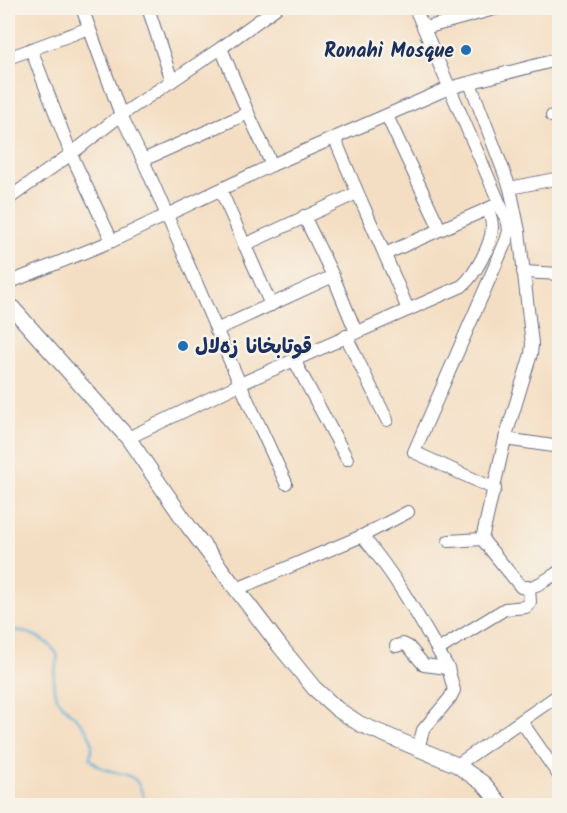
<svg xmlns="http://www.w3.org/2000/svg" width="567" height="813" font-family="Kalam,'Playpen Sans Arabic',sans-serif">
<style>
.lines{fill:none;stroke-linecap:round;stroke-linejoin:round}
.stream{stroke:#64b1dd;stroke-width:2}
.minor-casing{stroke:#676c81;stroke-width:14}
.major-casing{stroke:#676c81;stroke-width:17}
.minor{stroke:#fff;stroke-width:12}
.major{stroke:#fff;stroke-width:15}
.poi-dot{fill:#1f6fb2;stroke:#f7f3e8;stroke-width:2}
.labels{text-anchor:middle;stroke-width:5;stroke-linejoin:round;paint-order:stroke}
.poi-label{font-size:20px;font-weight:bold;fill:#1b2f5e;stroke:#f7f3e8;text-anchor:end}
</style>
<rect width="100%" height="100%" fill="#f7f3e8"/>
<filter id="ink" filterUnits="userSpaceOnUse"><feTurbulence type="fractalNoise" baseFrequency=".0167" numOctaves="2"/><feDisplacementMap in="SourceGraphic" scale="12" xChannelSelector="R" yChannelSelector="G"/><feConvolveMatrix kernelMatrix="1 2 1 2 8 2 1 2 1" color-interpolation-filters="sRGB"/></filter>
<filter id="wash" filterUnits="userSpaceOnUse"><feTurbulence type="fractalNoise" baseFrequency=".008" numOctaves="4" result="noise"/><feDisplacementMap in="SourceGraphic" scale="24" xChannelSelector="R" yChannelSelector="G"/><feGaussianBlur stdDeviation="1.35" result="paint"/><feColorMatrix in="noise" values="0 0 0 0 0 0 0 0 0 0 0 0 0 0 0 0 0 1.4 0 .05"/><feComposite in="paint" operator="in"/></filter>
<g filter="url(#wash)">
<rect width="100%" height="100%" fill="#f4dec3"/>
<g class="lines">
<path class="stream" d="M8 629C26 631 49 638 58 656 56 667 52 679 54 690 59 711 89 720 92 744 93 749 90 753 90 758 102 776 128 769 137 782 142 789 144 798 146 806"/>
</g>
</g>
<g filter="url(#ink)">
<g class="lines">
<g class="minor-casing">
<g id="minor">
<path d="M82 8 121 115 143 160 240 384 286 483"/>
<path d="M148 8 172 81"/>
<path d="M415 8 508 223 509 231 506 241 414 452 495 489"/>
<path d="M425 28 498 8"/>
<path d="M221 48 248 113 272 165"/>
<path d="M31 49 71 154 112 241"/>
<path d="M8 58 89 28"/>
<path d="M470 83 510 188 519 231 532 344 531 354 505 439 482 539 521 587C536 589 547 579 560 571"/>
<path d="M387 116 440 229"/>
<path d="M552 116 560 114"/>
<path d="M335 139C358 196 385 252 408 310"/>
<path d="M143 160 248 113"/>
<path d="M510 188 560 178"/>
<path d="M221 191 271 305"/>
<path d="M8 199 71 154 121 115 221 48 276 8"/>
<path d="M304 216 333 276 356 332"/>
<path d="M244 245 357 193"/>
<path d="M385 254 494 206"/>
<path d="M523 272 560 274"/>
<path d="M8 283 112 241 272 165 449 88 560 59"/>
<path d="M216 330 333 276"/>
<path d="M346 336 387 420"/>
<path d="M294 360 347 459"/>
<path d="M128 438 240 384 462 286C475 275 492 244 492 227 492 220 490 215 488 209"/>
<path d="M505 439 560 447"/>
<path d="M362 536C396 575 422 623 448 668L454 690 450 698 423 730 418 749"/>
<path d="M449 541 482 539"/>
<path d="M237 589 362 536 408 512"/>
<path d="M396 646 403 644 409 647 424 665 448 668"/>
<path d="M438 650 505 609 526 607 530 602 529 588"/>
<path d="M521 721 560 777"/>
<path d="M457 765 560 694"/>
</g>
</g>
<g class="major-casing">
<path id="major" d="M8 303 128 438 189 527 279 645 314 688 337 709 360 724 457 765 484 784 502 806"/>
</g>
<use href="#minor" class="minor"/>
<use href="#major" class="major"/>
</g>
</g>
<g class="poi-dot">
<circle cx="466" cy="50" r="6"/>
<circle cx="183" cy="346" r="6"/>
</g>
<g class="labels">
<g class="poi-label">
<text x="454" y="57">Ronahi Mosque</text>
<text x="195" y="353" text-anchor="start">قوتابخانا زەلال</text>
</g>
</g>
<rect width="567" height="813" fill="none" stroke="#f7f3e8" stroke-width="30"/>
</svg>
